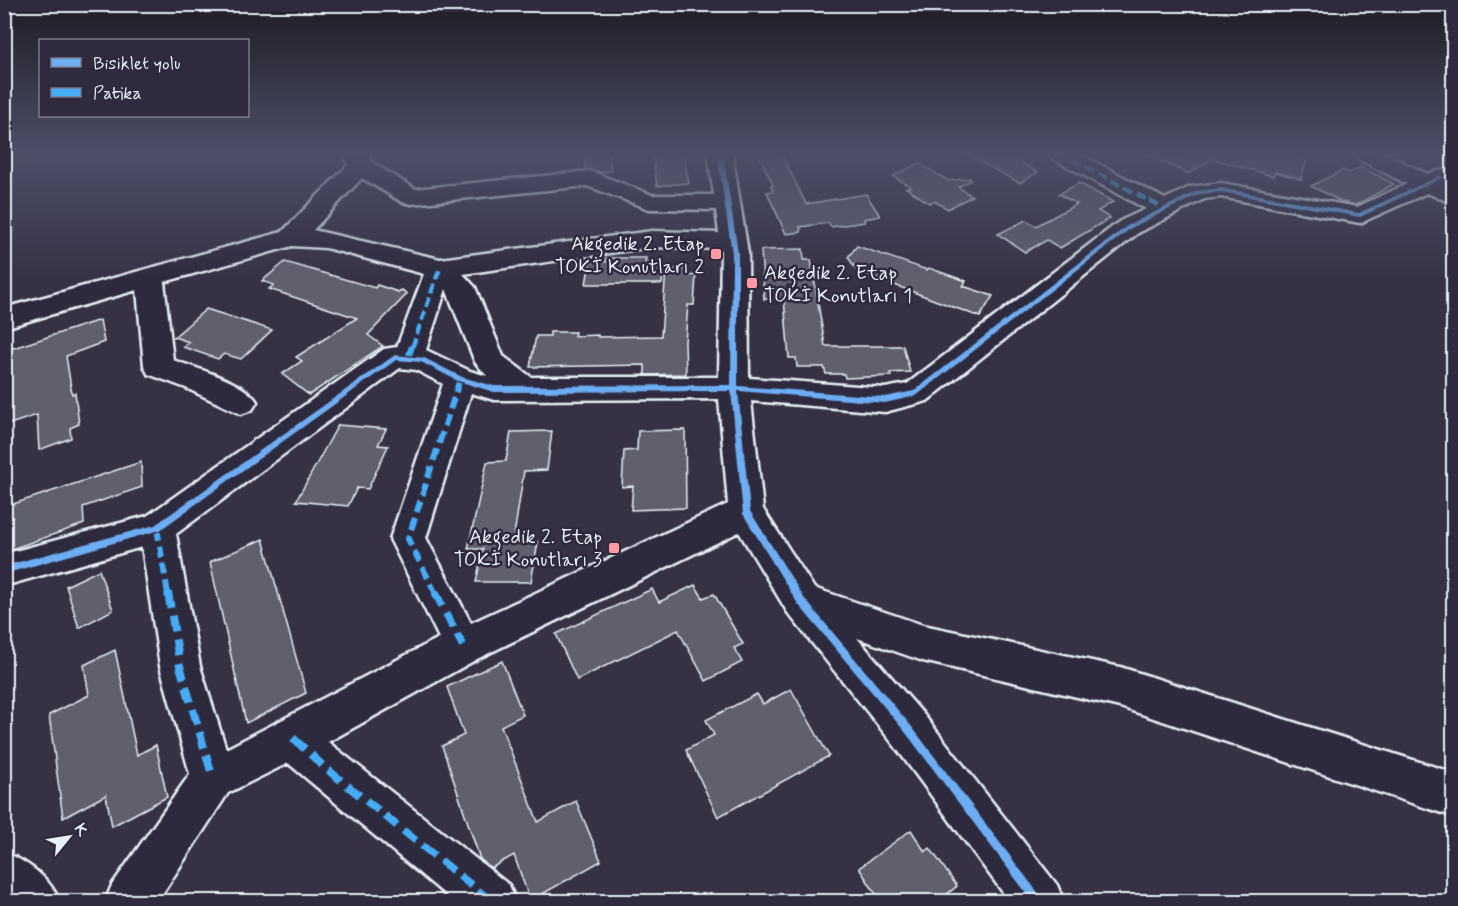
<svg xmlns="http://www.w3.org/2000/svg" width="1458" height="906" font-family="Mynerve,sans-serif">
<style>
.building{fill:#605e6e;stroke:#e8f1f8;stroke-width:1.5}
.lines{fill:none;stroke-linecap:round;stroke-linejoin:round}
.minor-casing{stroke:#e8f1f8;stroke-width:5}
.minor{fill:#2f2a3d;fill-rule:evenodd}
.quiet-far2{stroke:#46acf6;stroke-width:4.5;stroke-dasharray:10 4.5;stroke-linecap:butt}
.quiet-far1{stroke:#46acf6;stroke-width:6;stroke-dasharray:12 6;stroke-linecap:butt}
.quiet{stroke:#46acf6;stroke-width:8;stroke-dasharray:16 8;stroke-linecap:butt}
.cycleway-casing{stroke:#2f2a3d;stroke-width:3}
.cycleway{fill:#6dadf4;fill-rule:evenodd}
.poi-dot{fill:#ff9aa2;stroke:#2f2a3d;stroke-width:2}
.labels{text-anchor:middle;stroke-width:5;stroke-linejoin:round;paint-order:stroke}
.poi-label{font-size:20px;fill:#e8f1f8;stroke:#2f2a3d;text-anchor:end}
</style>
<rect width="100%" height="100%" fill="#363244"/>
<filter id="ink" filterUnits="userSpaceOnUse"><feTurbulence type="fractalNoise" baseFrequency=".0167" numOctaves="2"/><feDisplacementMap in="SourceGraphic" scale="12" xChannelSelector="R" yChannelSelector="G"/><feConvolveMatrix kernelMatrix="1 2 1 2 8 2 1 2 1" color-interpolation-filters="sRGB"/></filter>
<g filter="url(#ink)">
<g class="building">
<path d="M584 153H609L611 171 600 172 585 169Z"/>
<path d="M652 153H683L689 183 657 186Z"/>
<path d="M758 153H781L806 204 866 194 880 216 864 219 865 222 831 227 828 223 800 227 801 232 786 234 767 192 773 191 771 186 773 185Z"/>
<path d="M963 153H1003L1038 172 1020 183Z"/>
<path d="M1145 153H1309L1301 179 1275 172 1273 176 1213 159 1188 174Z"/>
<path d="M919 163 948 181 970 178 971 180 958 187 972 196 948 209 934 201 929 203 906 188 911 187 893 176Z"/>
<path d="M1361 167 1394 184 1356 205 1342 202 1311 186 1343 170 1350 173Z"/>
<path d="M1079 183 1113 202 1098 211 1110 218 1060 248 1047 240 1025 252 998 234 1026 220 1036 226 1077 204 1059 194Z"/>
<path d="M857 246 927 270 929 268 966 281 963 286 993 296 980 317 857 271 848 257Z"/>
<path d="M803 249 804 260H811L825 346H903L910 372 890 373 891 376 845 378 844 374H826L824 367H797L796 358H789L784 299H764L761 250Z"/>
<path d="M606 258H646L645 262H664L662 284H586L590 262H606Z"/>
<path d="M285 262 375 288 377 285 398 292 402 290 407 294 368 335 383 346 309 395 282 374 302 361 296 357 357 318 269 289 274 285 262 281Z"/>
<path d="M666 269H688V276L696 275 694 305H688L685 342 686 374 645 375V365L530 367 536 336H550V332H575L574 336 598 335V337L661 336Z"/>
<path d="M206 309 272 330 241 359 224 354 218 359 183 347 189 342 174 337Z"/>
<path d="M100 320 104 342 66 356 72 394 75 393 79 424 70 428 71 438 39 450 37 415 4 426V351Z"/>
<path d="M338 425 386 429 378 445 388 446 368 489 357 488 348 506 296 501Z"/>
<path d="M685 430 686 508 631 510 633 486 622 487 624 451 637 450 638 431Z"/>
<path d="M552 431 547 470 524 471 513 542H538L531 582H476L483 549H468L487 462 506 461 511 432Z"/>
<path d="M141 462 142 487 83 507 84 524 6 551 4 507Z"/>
<path d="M263 539 306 693 246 723 210 562Z"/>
<path d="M99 570 113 610 79 628 66 586Z"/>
<path d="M695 585 703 598 714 594 743 644 734 648 742 662 706 681 678 630 577 680 556 634 652 589 659 602Z"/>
<path d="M115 650 137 755 156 745 167 797 112 826 106 795 63 818 49 715 89 695 84 665Z"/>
<path d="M502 661 523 715 501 726 538 822 576 801 601 861 530 901 514 855 491 868 480 859 442 746 464 735 447 687Z"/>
<path d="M791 689 829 756 718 817 686 750 714 735 706 720 757 694 763 704Z"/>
<path d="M911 830 925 852 930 848 957 886 946 895 951 902H881L859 868Z"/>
</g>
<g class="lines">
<g class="minor-casing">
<g id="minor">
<path d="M344 153H368L371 162 415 189 590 171 652 195H714L708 153H732L748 253 749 378 885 388 907 384 1120 221 1146 209 1052 158 1048 153H1078L1165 199 1190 187 1221 183 1357 207 1407 184 1356 158 1352 153H1383L1427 174 1441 170 1449 172 1453 177 1446 184 1454 187V204L1427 193 1360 223 1221 197 1204 199 1138 233 927 401 885 412 751 401 763 509 814 588 923 625 1120 667 1454 773V817L1120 707 923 661 857 638 924 715 1057 885 1064 902H1010L894 745 788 613 739 532 477 659 328 742 509 885 516 902H454L288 763 228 793 157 902H105L112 885 190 774 160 666 142 547 4 586V554L147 516 384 349 397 347 424 274 326 248 292 246 164 282 173 360C195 368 246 382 257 402L252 410 241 414 186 388 148 374 144 366 137 290 4 328V308L282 232 348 165ZM362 178 402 202 411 204 587 186 649 209 716 210 719 233 652 231 440 259 313 230ZM652 247 721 249 719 377H531L503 356 475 287 463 274ZM446 289 475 362 487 376 470 371 426 350ZM400 368 416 370 443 384 390 539 439 638 226 749 200 666 176 534ZM471 393 494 400 719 399 728 504 471 623 426 538Z"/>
<path d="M4 852C28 862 50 878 60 902H4Z"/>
</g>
</g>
<use href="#minor" class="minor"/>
<g class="quiet-far2">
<path d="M1060 153 1165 209"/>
<path d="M412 348 440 268"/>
</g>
<g class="quiet-far1">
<path d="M408 358 412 346"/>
<path d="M157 528 168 594"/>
<path d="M436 594 408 539 460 379"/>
</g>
<g class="quiet">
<path d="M168 592 180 666 213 778"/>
<path d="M435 592 463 646"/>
<path d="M293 738 323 766 492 902"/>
</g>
<g class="cycleway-casing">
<path id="cycleway" d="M717 153H723L738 253V386L885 397 914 391 1127 226 1197 191 1221 188 1359 213 1439 176 1444 177 1360 217 1221 192 1200 194 1131 228 916 396 885 403 738 391 750 511 804 598 912 727 1045 902H1033L906 733 798 604 743 514 731 391 494 392 458 381 421 362 396 360 160 530 4 574V566L155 525 395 355 424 358 462 377 494 386 731 385 732 253Z"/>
</g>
<use href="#cycleway" class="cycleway"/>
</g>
</g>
<linearGradient id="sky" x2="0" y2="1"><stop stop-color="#1e1c25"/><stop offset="0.55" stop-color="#4c4f67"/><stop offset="1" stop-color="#4c4f67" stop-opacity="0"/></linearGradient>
<rect width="1458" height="280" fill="url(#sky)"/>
<g class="poi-dot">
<rect x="710" y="248" width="12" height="12" rx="3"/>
<rect x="746" y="277" width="12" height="12" rx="3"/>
<rect x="608" y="542" width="12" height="12" rx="3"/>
</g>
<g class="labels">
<g class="poi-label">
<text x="704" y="250">Akgedik 2. Etap<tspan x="704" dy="23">TOKİ Konutları 2</tspan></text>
<text x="764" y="279" text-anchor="start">Akgedik 2. Etap<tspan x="764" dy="23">TOKİ Konutları 1</tspan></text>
<text x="602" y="543">Akgedik 2. Etap<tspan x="602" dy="23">TOKİ Konutları 3</tspan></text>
</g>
</g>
<rect width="1458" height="906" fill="none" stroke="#2f2a3d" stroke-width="24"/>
<rect x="12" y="12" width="1434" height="882" fill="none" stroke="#e8f1f8" stroke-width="2" filter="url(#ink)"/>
<rect x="39" y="39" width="210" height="78" fill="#2f2a3d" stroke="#797a88" stroke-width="1.5"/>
<rect x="51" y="58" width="30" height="9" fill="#6dadf4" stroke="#797a88" stroke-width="1.5"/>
<text x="93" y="69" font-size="18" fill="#e8f1f8">Bisiklet yolu</text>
<rect x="51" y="88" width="30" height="9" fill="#46acf6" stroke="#797a88" stroke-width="1.5"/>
<text x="93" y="99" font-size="18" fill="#e8f1f8">Patika</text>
<g transform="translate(69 837) rotate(60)" stroke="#2f2a3d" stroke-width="4.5" paint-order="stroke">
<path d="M0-4.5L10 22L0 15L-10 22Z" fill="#e8f1f8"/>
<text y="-9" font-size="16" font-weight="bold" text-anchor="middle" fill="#e8f1f8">K</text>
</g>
</svg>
